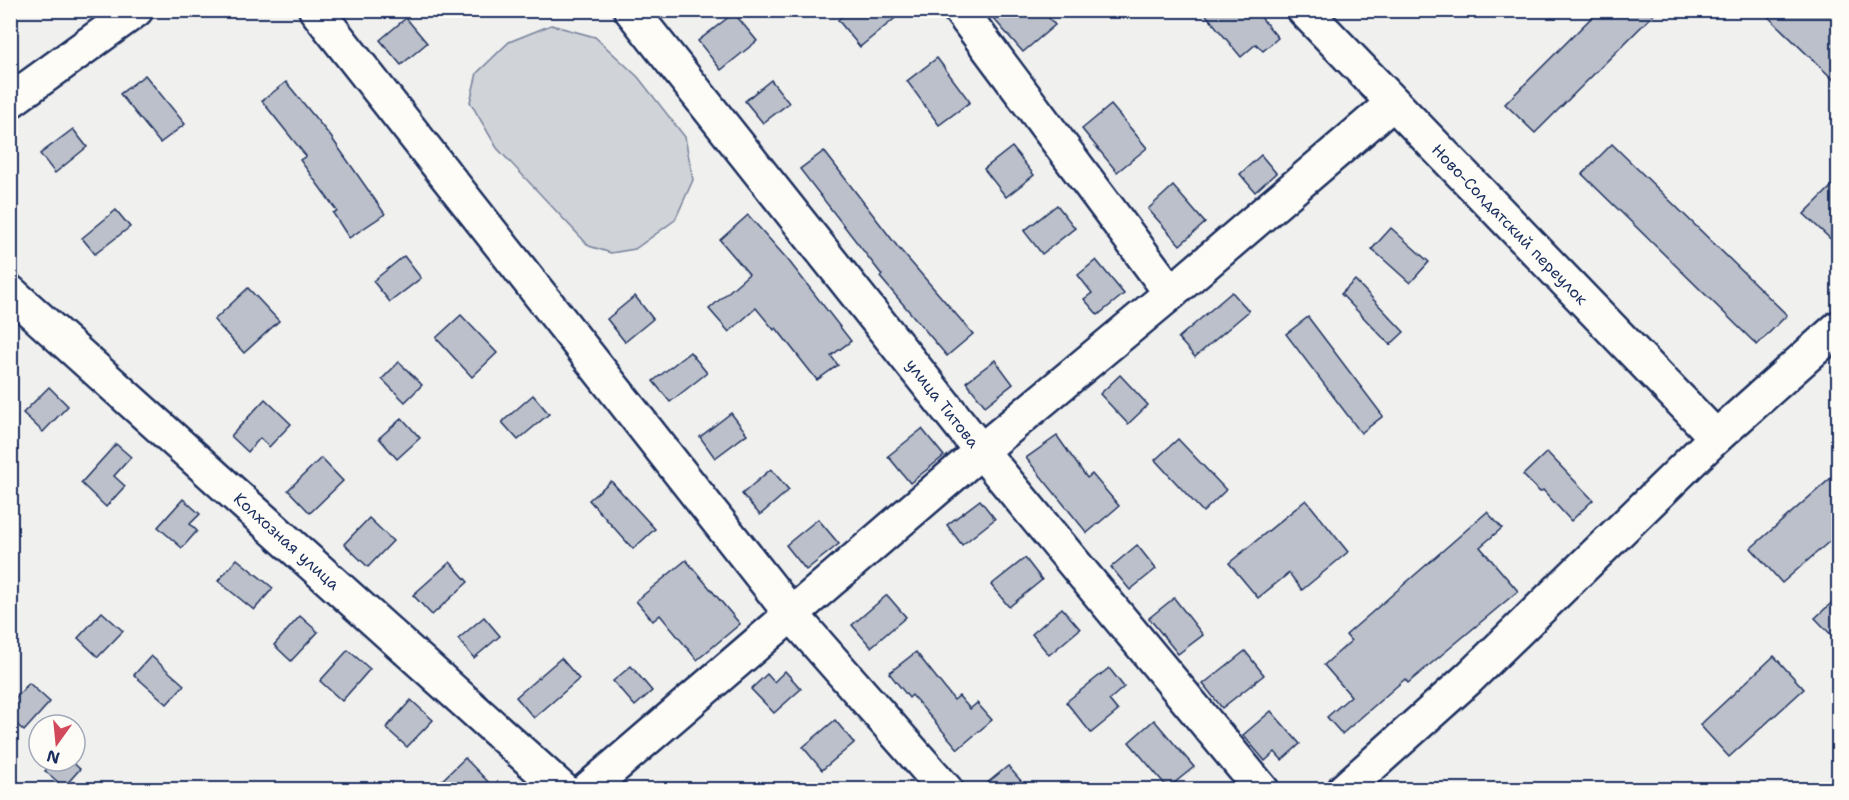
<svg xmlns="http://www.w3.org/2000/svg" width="1849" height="800" font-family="'Shantell Sans',sans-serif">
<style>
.green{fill:#d0d3d8;stroke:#76819b;stroke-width:1.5}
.building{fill:#bbc0ca;stroke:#1b2f5e;stroke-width:1.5}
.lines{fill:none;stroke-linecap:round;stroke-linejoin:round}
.minor-casing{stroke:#1b2f5e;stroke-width:38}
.minor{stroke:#fdfcf7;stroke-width:33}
.labels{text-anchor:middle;stroke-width:5;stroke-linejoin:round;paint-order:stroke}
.street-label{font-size:16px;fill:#1b2f5e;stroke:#fdfcf7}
</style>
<rect width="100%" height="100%" fill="#f0f0ee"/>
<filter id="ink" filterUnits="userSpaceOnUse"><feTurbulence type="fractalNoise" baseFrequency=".0167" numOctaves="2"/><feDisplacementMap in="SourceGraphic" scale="12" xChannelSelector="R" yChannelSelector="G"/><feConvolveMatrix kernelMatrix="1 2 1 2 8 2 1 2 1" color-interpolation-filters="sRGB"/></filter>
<g filter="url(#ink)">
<path class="green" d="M551 25 595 37 638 77 685 137 693 180 675 220 635 249 611 253 589 246 497 148 470 102 477 73 509 42Z"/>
<g class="building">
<path d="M849 10H905L860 47 838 20Z"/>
<path d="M986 10H1042L1055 25 1023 52Z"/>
<path d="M1202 10H1255L1278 38 1263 51 1256 44 1241 57Z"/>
<path d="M1599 10H1658L1535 133 1505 104Z"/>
<path d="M1761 10H1828L1839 21V85Z"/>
<path d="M734 13 757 41 721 70 698 41Z"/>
<path d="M406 18 427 43 401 65 380 40Z"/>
<path d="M937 58 970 102 939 125 907 81Z"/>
<path d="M145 75 185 124 160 143 120 94Z"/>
<path d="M771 80 789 103 763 123 745 101Z"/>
<path d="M286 82 331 137 385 214 349 238 333 213 337 211 300 160 306 156 262 101Z"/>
<path d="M1111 105 1147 148 1117 172 1082 129Z"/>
<path d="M73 129 87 147 55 173 40 154Z"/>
<path d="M1612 144 1787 315 1757 345 1582 174Z"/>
<path d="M1012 147 1034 175 1006 197 984 169Z"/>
<path d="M824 151 897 246 973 334 947 356 880 277 882 275 800 169Z"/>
<path d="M1261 155 1276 173 1255 192 1240 174Z"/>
<path d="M1839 179V247L1804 214Z"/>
<path d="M1173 186 1205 223 1180 245 1148 209Z"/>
<path d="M1057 205 1075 228 1042 254 1024 231Z"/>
<path d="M116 210 130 227 95 254 82 238Z"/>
<path d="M748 215 788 260 851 341 831 356 838 365 817 380 776 328 774 330 756 308 729 332 709 309 749 274 720 240Z"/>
<path d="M1391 228 1429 262 1410 283 1372 249Z"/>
<path d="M404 256 421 278 390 302 373 281Z"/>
<path d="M1096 260 1124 294 1098 315 1084 299 1092 293 1078 275Z"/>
<path d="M1355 280 1404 332 1390 345 1341 294Z"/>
<path d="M248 288 279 321 244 353 214 320Z"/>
<path d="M1232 292 1249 311 1195 357 1178 338Z"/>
<path d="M635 296 653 319 625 342 607 319Z"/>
<path d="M461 315 497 353 472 377 436 338Z"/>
<path d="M1308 317 1383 416 1361 433 1286 334Z"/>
<path d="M690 352 707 373 670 402 653 381Z"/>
<path d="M995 360 1013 384 985 406 966 382Z"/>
<path d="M399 362 422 385 405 402 382 379Z"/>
<path d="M1120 375 1148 405 1128 424 1100 394Z"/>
<path d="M49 387 68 406 43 432 23 413Z"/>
<path d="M533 395 549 414 518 440 502 422Z"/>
<path d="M265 399 291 424 269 447 260 438 248 452 231 436Z"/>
<path d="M731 413 747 434 715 458 700 437Z"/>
<path d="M402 418 420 438 397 459 379 438Z"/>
<path d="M922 429 944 456 910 483 888 456Z"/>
<path d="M1057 436 1087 478 1092 474 1119 506 1087 533 1026 458Z"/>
<path d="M1178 439 1226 490 1203 512 1155 460Z"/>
<path d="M116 444 131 457 114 476 125 486 106 507 81 483Z"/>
<path d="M1547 452 1593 500 1571 521 1543 490 1540 492 1523 475Z"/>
<path d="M321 458 343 481 310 513 288 490Z"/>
<path d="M771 469 789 490 760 515 742 494Z"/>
<path d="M1839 471V533L1782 583 1751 548Z"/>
<path d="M611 481 655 529 633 549 589 500Z"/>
<path d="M183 499 200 514 190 524 197 531 182 548 158 527Z"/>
<path d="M980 500 995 519 962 545 947 525Z"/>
<path d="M1306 500 1348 552 1302 590 1289 573 1258 598 1229 563Z"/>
<path d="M1487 512 1502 528 1480 547 1518 591 1408 683 1405 679 1342 734 1327 717 1351 696 1324 665 1351 641 1346 635Z"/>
<path d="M369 518 393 541 368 567 344 544Z"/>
<path d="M818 519 839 544 806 570 786 545Z"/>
<path d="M1137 545 1156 569 1130 590 1111 567Z"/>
<path d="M1025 558 1042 580 1009 607 991 585Z"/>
<path d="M237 559 273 588 254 610 218 581Z"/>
<path d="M686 560 740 624 697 660 660 615 653 621 636 601Z"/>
<path d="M450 562 468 582 432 615 413 595Z"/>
<path d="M887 595 906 617 871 647 852 625Z"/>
<path d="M1839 596V643L1815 618Z"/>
<path d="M1174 598 1203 635 1178 654 1149 618Z"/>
<path d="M1062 608 1080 629 1049 655 1032 634Z"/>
<path d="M102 612 123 631 98 657 78 638Z"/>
<path d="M300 616 318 632 291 661 274 645Z"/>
<path d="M484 617 500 636 474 658 458 639Z"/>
<path d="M348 650 370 669 342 701 320 681Z"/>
<path d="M1245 651 1264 675 1222 708 1203 684Z"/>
<path d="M916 652 954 700 959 696 970 709 977 703 992 720 958 749 912 695 909 698 889 673Z"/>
<path d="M151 656 184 685 167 704 134 675Z"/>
<path d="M1774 656 1804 689 1729 757 1700 725Z"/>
<path d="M561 658 579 679 534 718 516 697Z"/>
<path d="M631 666 652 691 635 706 613 681Z"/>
<path d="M1109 668 1124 687 1109 700 1118 711 1091 733 1066 702Z"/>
<path d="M785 671 801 689 774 713 751 689 767 674 774 682Z"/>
<path d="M29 683 50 702 24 731 10 718V704Z"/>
<path d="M411 700 433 720 407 747 386 728Z"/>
<path d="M1271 711 1300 744 1282 760 1275 752 1265 761 1243 735Z"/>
<path d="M835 720 854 743 822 770 803 747Z"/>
<path d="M1154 720 1194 767 1168 788 1129 742Z"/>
<path d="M465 758 495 789H433Z"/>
<path d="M54 761H71L80 769 64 787 45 771Z"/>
<path d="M1008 766 1028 789H980Z"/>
</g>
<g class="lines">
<g class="minor-casing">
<g id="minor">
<path d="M316 10 792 615 946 790"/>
<path d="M631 10 981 451 1262 790"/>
<path d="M960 10 1171 293"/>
<path d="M1304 10 1716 437"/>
<path d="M10 101 136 10"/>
<path d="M10 292 563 790"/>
<path d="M587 790 981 451 1171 293 1393 103"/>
<path d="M1344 790 1469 678 1716 437 1838 328"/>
</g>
</g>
<use href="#minor" class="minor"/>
</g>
</g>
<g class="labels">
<g class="street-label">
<text transform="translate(1510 224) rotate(46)" y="6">Ново-Солдатский переулок</text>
<text transform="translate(943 403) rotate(52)" y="6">улица Титова</text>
<text transform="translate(287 541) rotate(42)" y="6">Колхозная улица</text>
</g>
</g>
<rect width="1849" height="800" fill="none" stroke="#fdfcf7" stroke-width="36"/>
<rect x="18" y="18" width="1813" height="764" fill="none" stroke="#1b2f5e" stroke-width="2" filter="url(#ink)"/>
<g transform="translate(57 743) rotate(195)"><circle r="28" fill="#fdfcf7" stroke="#a3aaba" stroke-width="1.5"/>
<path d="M0-4.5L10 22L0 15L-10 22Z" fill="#d1495b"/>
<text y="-9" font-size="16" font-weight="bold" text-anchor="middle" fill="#1b2f5e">N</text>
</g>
</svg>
